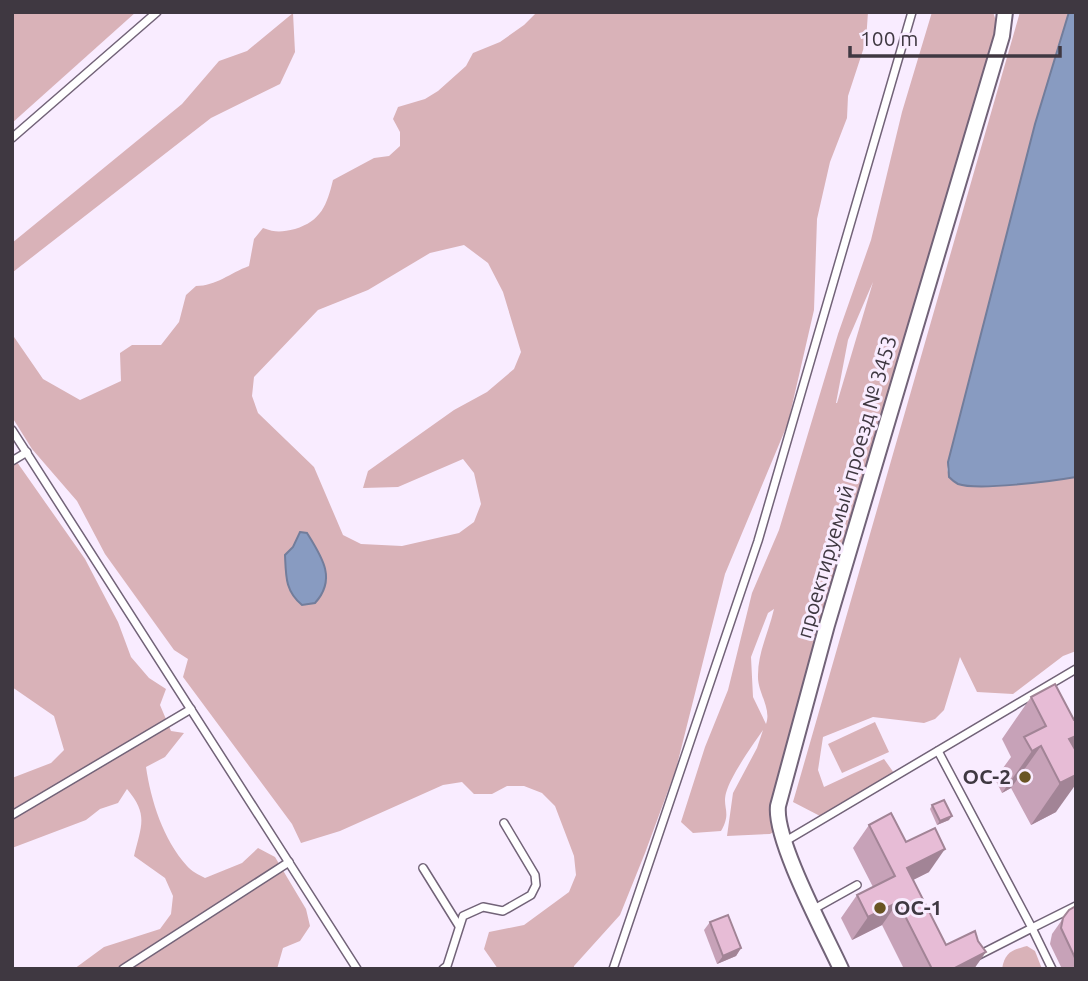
<svg xmlns="http://www.w3.org/2000/svg" width="1088" height="981" font-family="Ubuntu,sans-serif">
<style>
.green{fill:#d9b2b8;fill-rule:evenodd}
.water{fill:#889bc1;stroke:#727d9b;stroke-width:2}
.lines{fill:none;stroke-linecap:round;stroke-linejoin:round}
.service-casing{stroke:#726378;stroke-width:10}
.minor-casing{stroke:#726378;stroke-width:18}
.service{stroke:#fff;stroke-width:7}
.minor{stroke:#fff;stroke-width:14}
.wall{fill:#c7a2b8}
.shaded-wall{fill:#a28496}
.building{fill:#e7bcd6;stroke:#a28496;stroke-width:2}
.poi-dot{fill:#695423;stroke:#f9ecff;stroke-width:2.5}
.labels{text-anchor:middle;stroke-width:6;stroke-linejoin:round;paint-order:stroke}
.street-label{font-size:21px;fill:#3f3841;stroke:#f9ecff}
.poi-label{font-size:21px;font-weight:bold;fill:#3f3841;stroke:#f9ecff;text-anchor:end}
</style>
<rect width="100%" height="100%" fill="#f9ecff"/>
<g class="green">
<path d="M12 12H136L12 123Z"/>
<path d="M537 12H868L866 41 848 96 847 118 830 162 817 219 814 310 788 423 725 574 676 769 645 853 620 915 574 966V969H498L484 949 489 932 524 925 569 892 576 875 574 856 555 806 542 793 524 786H507L492 794H474L462 782 443 785 340 831 301 843 292 824 183 677 188 659 174 650 105 554 77 501 32 449 12 417V334L43 379 80 400 121 381 120 353 132 345H161L179 322 186 295 196 286C216 286 230 273 249 266L254 239 263 228C276 233 282 232 295 229 321 221 327 205 333 180L374 158 389 156 400 146V132L393 119 398 107 425 99 438 91 466 66 473 53 500 42 524 25ZM464 245 488 263 503 292 521 352 514 369 487 392 454 410 368 471 363 488 398 487 463 459 474 473 481 504 474 522 459 533 402 546 361 544 343 535 314 467 258 413 252 396 254 377 318 310 368 290 430 253Z"/>
<path d="M932 12H993L996 21 994 40 775 831 770 834 727 836 733 793 757 748 763 730C752 746 731 775 726 793 722 808 732 812 721 831L693 833 681 822 705 747 728 690 752 593 779 530 838 334 871 240 902 112ZM873 282 837 403H836L848 340ZM774 609C769 631 758 652 758 675 757 692 772 708 766 724L753 697 751 657 768 613Z"/>
<path d="M1020 12H1069L1035 124 947 469C950 480 954 483 965 485L1051 481 1076 477V651L1063 656 1013 694 977 692 960 657 944 710 935 719 924 723 873 717 823 737 818 770 824 787 884 759 894 773 820 816 793 802Z"/>
<path d="M293 13 295 52 280 84 211 118 13 272 12 283V243L182 104 219 61 247 51Z"/>
<path d="M12 455 85 559 118 622 131 657 149 678 166 689 160 705 171 731 184 733 165 757 146 767C151 801 163 839 187 866 191 871 199 875 205 878L242 863 258 848 275 857 306 909 310 926 300 941 283 948 277 969H74L104 947 160 929 171 914 173 896 165 878 134 856C141 826 149 815 127 789L118 803 100 809 86 820 12 848V778L51 763 64 750 54 716 12 687Z"/>
<path d="M875 722 889 752 842 773 828 744Z"/>
<path d="M1027 946 1035 951 1042 969H1002C1005 952 1012 950 1027 946Z"/>
</g>
<g class="water">
<path d="M1069 12H1076V477C1053 481 978 491 958 484 954 482 952 480 949 477L948 462 1035 124Z"/>
<path d="M300 532 307 533C322 557 337 579 315 603L302 605C285 591 286 576 285 555L293 547Z"/>
</g>
<g class="lines">
<g class="service-casing">
<g id="service">
<path d="M12 138 157 12"/>
<path d="M12 430 357 969"/>
<path d="M12 461 27 452"/>
<path d="M938 751 1032 928 977 956"/>
<path d="M12 815 191 709"/>
<path d="M784 842 1076 669"/>
<path d="M423 868 459 926"/>
<path d="M814 909 857 885"/>
<path d="M123 969 289 862"/>
<path d="M443 969 447 966 463 916 483 907 503 911 531 895 536 885 535 875 504 823"/>
<path d="M613 969 758 541 912 12"/>
<path d="M1052 969 1032 928 1076 906"/>
</g>
</g>
<g class="minor-casing">
<path id="minor" d="M841 969C825 934 774 840 778 806L827 625 1002 36 1005 12"/>
</g>
<use href="#service" class="service"/>
<use href="#minor" class="minor"/>
</g>
<g class="wall">
<path d="M1031 697 1074 720 1056 812 1031 825 1011 788 1002 793 995 779 1011 757 1002 739Z"/>
<path d="M932 805 949 820 937 825 930 809Z"/>
<path d="M869 825 906 842 929 872 913 880 946 945 974 969H904L882 925 852 940 841 918 857 895 873 887 853 848Z"/>
<path d="M1076 906V969H1062L1050 944 1052 934 1069 910Z"/>
<path d="M710 922 741 948 736 956 717 964 704 930Z"/>
</g>
<g class="shaded-wall">
<path d="M1076 736V752L1069 739Z"/>
<path d="M1041 746 1011 788 1002 793 1032 751Z"/>
<path d="M1076 775V784L1056 812 1031 825 1060 783Z"/>
<path d="M952 816 949 820 937 825 940 821Z"/>
<path d="M945 849 929 872 891 891 907 868Z"/>
<path d="M898 902 882 925 852 940 868 917Z"/>
<path d="M741 948 736 956 717 964 723 956Z"/>
<path d="M986 952 974 969H953Z"/>
</g>
<g class="building">
<path d="M1055 684 1074 720H1076V736L1069 739 1076 751V775L1060 783 1041 746 1032 751 1024 737 1046 726 1031 697Z"/>
<path d="M944 800 952 816 940 821 932 805Z"/>
<path d="M891 813 906 842 935 828 945 849 907 868 946 945 975 931 978 941 986 952 953 969H932L898 902 868 917 857 895 895 876 869 825Z"/>
<path d="M1076 906V960L1061 928 1063 918 1069 910Z"/>
<path d="M728 915 741 948 723 956 710 922Z"/>
</g>
<g class="poi-dot">
<circle cx="1025" cy="777" r="7"/>
<circle cx="880" cy="908" r="7"/>
</g>
<g class="labels">
<g class="street-label">
<text transform="translate(847 487) rotate(-74)" y="7">проектируемый проезд № 3453</text>
</g>
<g class="poi-label">
<text x="1011" y="784">ОС-2</text>
<text x="894" y="915" text-anchor="start">ОС-1</text>
</g>
</g>
<rect width="1088" height="981" fill="none" stroke="#3f3841" stroke-width="28"/>
<path d="M850 46v10h210v-10" fill="none" stroke="#3f3841" stroke-width="3.5"/>
<text x="860" y="46" font-size="21" fill="#3f3841" stroke="#f9ecff" stroke-width="5" paint-order="stroke">100 m</text>
</svg>
